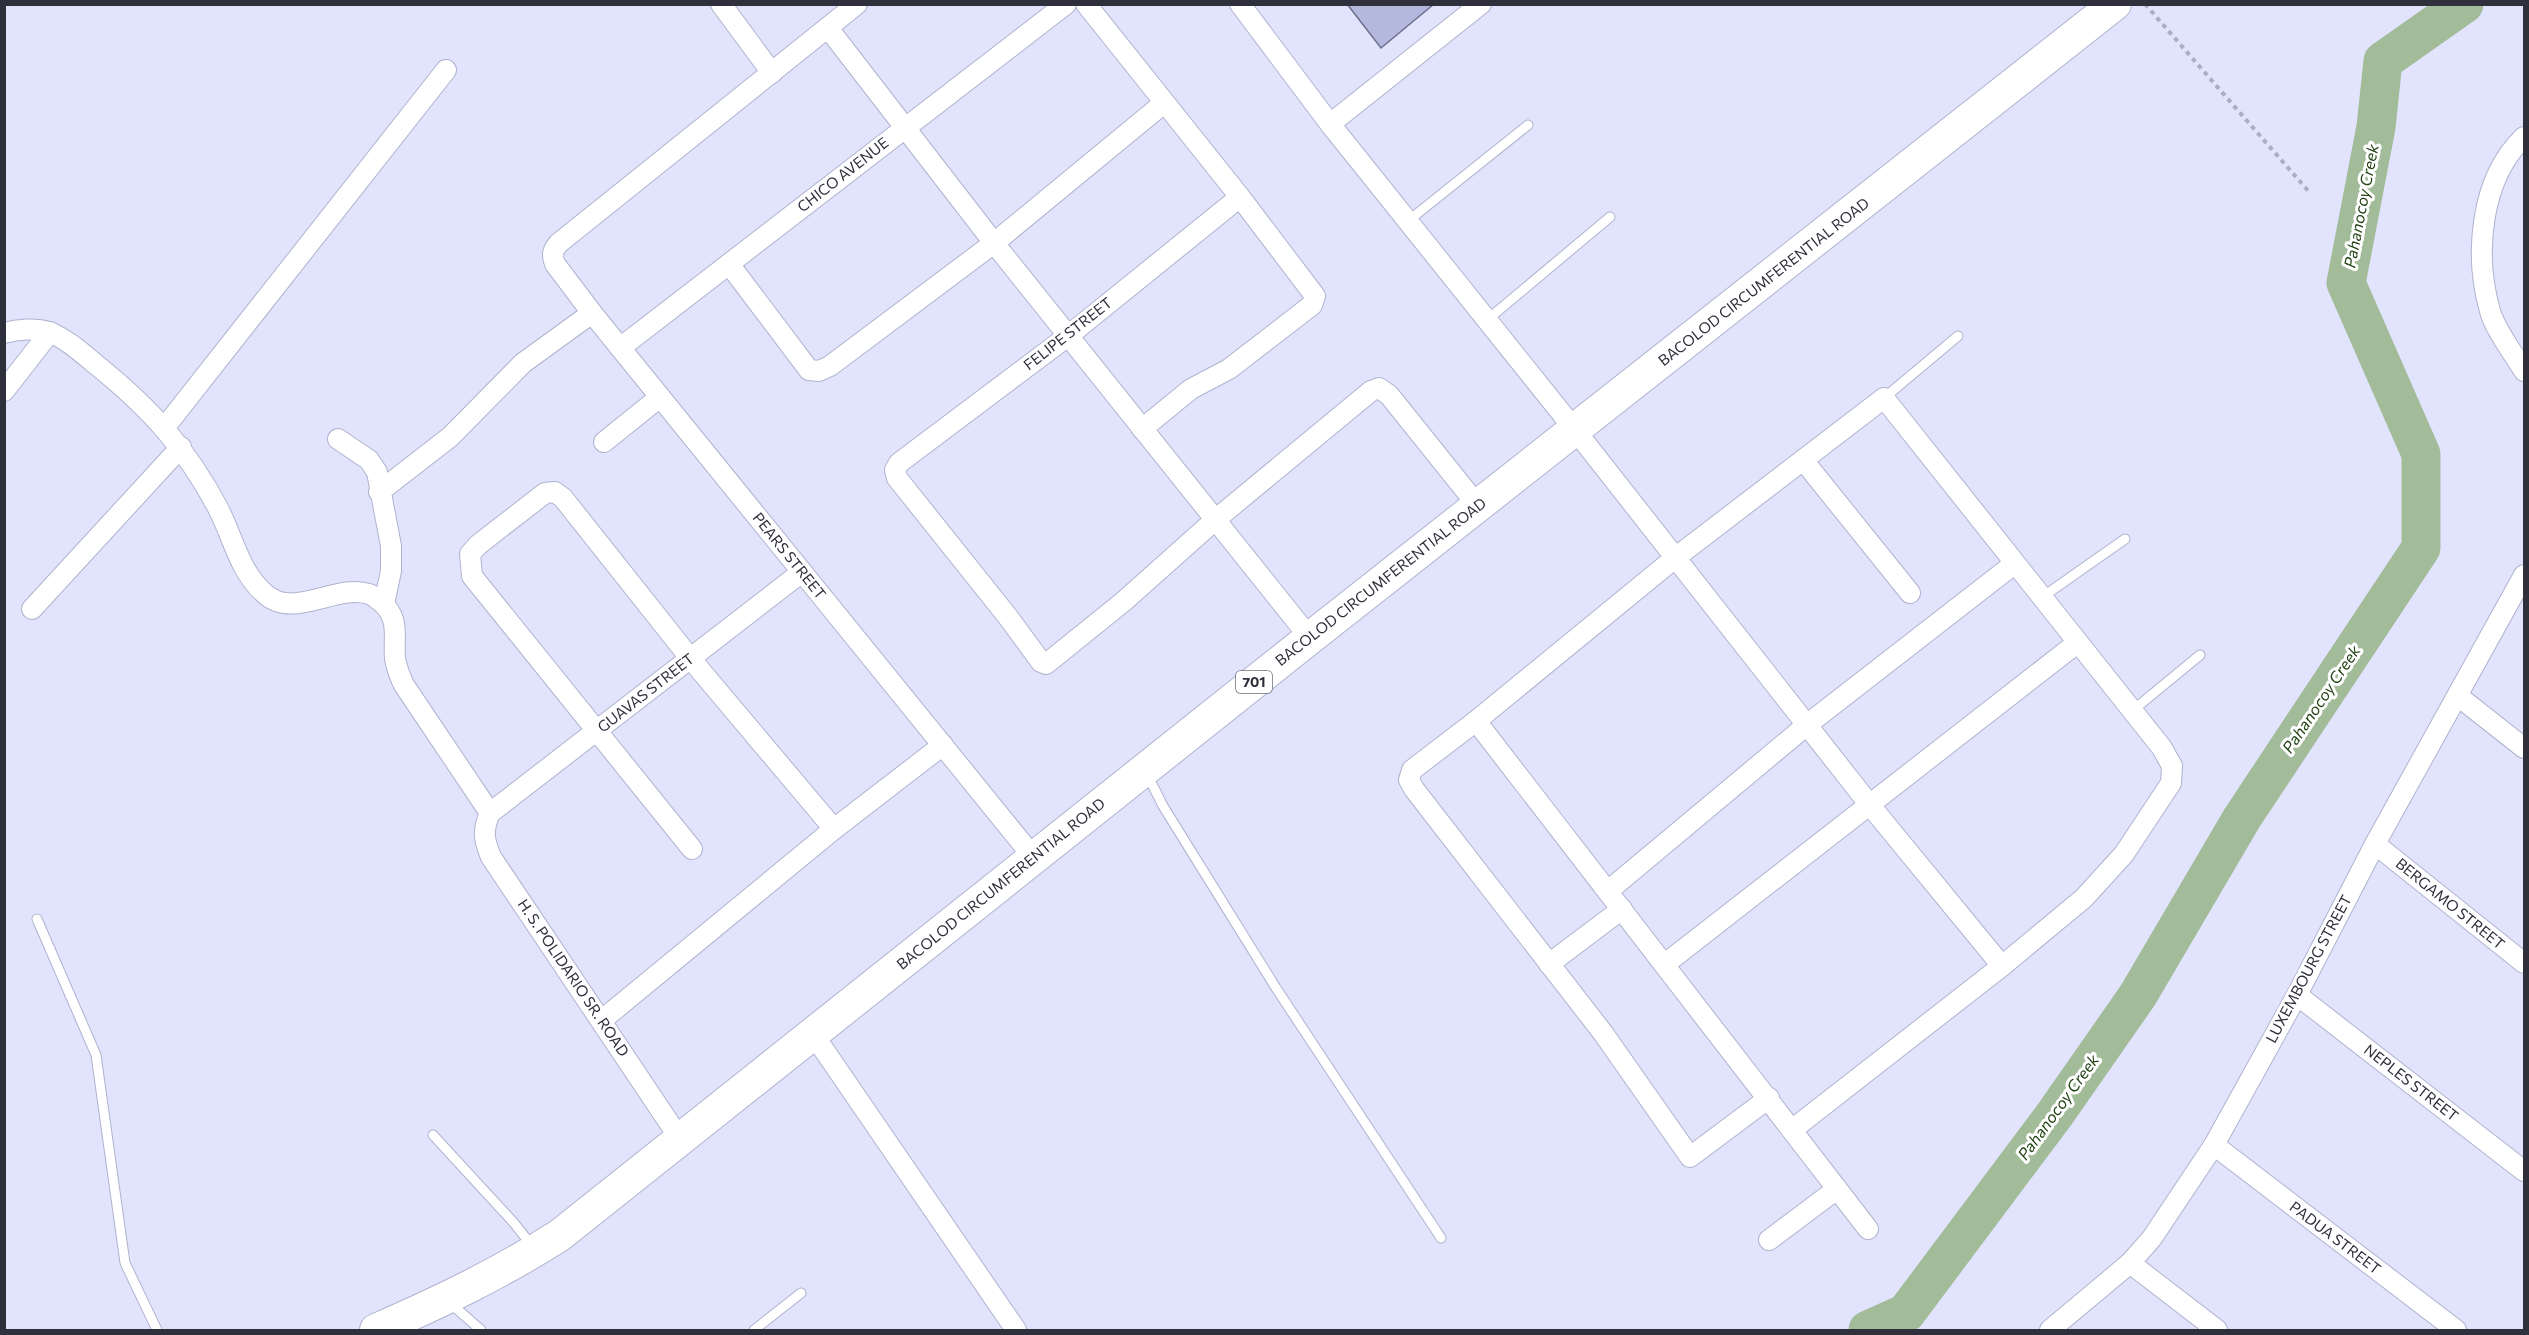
<svg xmlns="http://www.w3.org/2000/svg" width="2529" height="1335" font-family="Commissioner,sans-serif">
<style>
.lines{fill:none;stroke-linecap:round;stroke-linejoin:round}
.river{stroke:#a2bb99;stroke-width:39}
.building{fill:#b4b8df;stroke:#6d708a;stroke-width:1.5}
.service-casing{stroke:#afb3cf;stroke-width:11}
.minor-casing{stroke:#afb3cf;stroke-width:22}
.primary-casing{stroke:#afb3cf;stroke-width:34}
.path{stroke:#abaec2;stroke-width:4;stroke-dasharray:4.5 4.5;stroke-linecap:butt}
.service{stroke:#fff;stroke-width:9}
.minor{stroke:#fff;stroke-width:20}
.primary{stroke:#fff;stroke-width:32}
.labels{text-anchor:middle;stroke-width:6;stroke-linejoin:round;paint-order:stroke}
.shield{fill:#fff;stroke:#6d6e76;stroke-width:1.5}
.shield-label{font-size:14px;font-weight:bold;fill:#2f303c}
.street-label{font-size:15px;fill:#2f303c;stroke:#fff}
.water-label{font-size:16px;font-style:italic;fill:#204212;stroke:#fff}
</style>
<rect width="100%" height="100%" fill="#e1e4fc"/>
<g class="lines">
<path class="river" d="M1868 1330 1906 1313 2055 1114 2138 995 2242 818 2421 548V454L2346 283 2376 127 2383 61 2464 4"/>
</g>
<path class="building" d="M1347 4H1434L1381 48Z"/>
<g class="lines">
<g class="service-casing">
<g id="service">
<path d="M1408 221 1528 125"/>
<path d="M1487 320 1610 217"/>
<path d="M1884 398 1958 336"/>
<path d="M2041 598 2125 539"/>
<path d="M2132 711 2200 655"/>
<path d="M1147 774 1163 806 1276 988 1441 1238"/>
<path d="M37 919 96 1055 125 1263 157 1330"/>
<path d="M433 1135 514 1223 532 1246"/>
<path d="M450 1303 481 1330"/>
<path d="M754 1330 801 1293"/>
</g>
</g>
<g class="minor-casing">
<g id="minor">
<path d="M721 4 772 73"/>
<path d="M857 4 559 243C553 250 551 254 555 264L592 313 1034 858"/>
<path d="M1086 4 1240 197 1315 296 1312 305 1229 369 1191 389 1142 429"/>
<path d="M1240 4 1330 124 1575 430 1869 804 2002 966"/>
<path d="M828 28 994 243 1310 638"/>
<path d="M1330 124 1481 4"/>
<path d="M2524 137C2480 179 2474 255 2490 311 2495 330 2514 354 2524 371"/>
<path d="M1240 197 1068 336 899 463 895 470 897 478 1008 617 1041 662 1046 664 1123 602 1215 520 1371 391 1379 388 1389 395 1478 506"/>
<path d="M729 264 809 370 819 371 830 366 994 243 1164 103"/>
<path d="M4 333C18 329 36 328 49 332 65 338 81 352 94 363 149 407 186 447 219 510 233 538 240 572 264 593 293 621 336 583 369 594 373 595 377 599 380 601 401 618 393 637 395 659 397 669 400 677 404 685L490 813"/>
<path d="M620 348 1066 4"/>
<path d="M4 391 50 332"/>
<path d="M165 427 446 70"/>
<path d="M338 439 369 460 377 472 391 546V571L384 604"/>
<path d="M604 442 660 397"/>
<path d="M1803 460 1910 593"/>
<path d="M379 492 450 437 523 363 592 313"/>
<path d="M32 609 181 447"/>
<path d="M2458 696 2524 748"/>
<path d="M1476 721 1868 1229"/>
<path d="M2375 844 2524 963"/>
<path d="M692 849 472 576 470 554 478 545 545 493 555 492 563 498 690 658 834 829"/>
<path d="M1608 891 1808 724 2014 564"/>
<path d="M1549 964 1622 909"/>
<path d="M1665 964 2077 643"/>
<path d="M2297 995 2524 1171"/>
<path d="M602 1020 834 829 943 745"/>
<path d="M813 1034 1016 1330"/>
<path d="M1769 1098 1690 1157 1603 1033 1414 789 1409 780 1412 770 1476 721 1675 558 1884 398 2162 748 2172 766 2171 783 2124 854 2084 898 2002 966 1793 1129"/>
<path d="M680 1139 491 857C484 840 482 831 490 813L802 572"/>
<path d="M2214 1145 2456 1330"/>
<path d="M1769 1240 1837 1189"/>
<path d="M2130 1263 2217 1330"/>
<path d="M2050 1330 2130 1263 2152 1238 2214 1145 2297 995 2375 844 2524 575"/>
</g>
</g>
<g class="primary-casing">
<path id="primary" d="M376 1330C440 1302 501 1273 560 1235L1310 638 2115 4"/>
</g>
<path class="path" d="M2145 4 2310 193"/>
<use href="#service" class="service"/>
<use href="#minor" class="minor"/>
<use href="#primary" class="primary"/>
</g>
<g class="labels">
<rect class="shield" x="1236" y="671" width="36" height="22" rx="4.5"/>
<g class="shield-label">
<text x="1254" y="687">701</text>
</g>
<g class="street-label">
<text transform="translate(843 175) rotate(-38)" y="5">CHICO AVENUE</text>
<text transform="translate(1764 282) rotate(-38)" y="5">BACOLOD CIRCUMFERENTIAL ROAD</text>
<text transform="translate(1068 334) rotate(-38)" y="5">FELIPE STREET</text>
<text transform="translate(789 556) rotate(51)" y="5">PEARS STREET</text>
<text transform="translate(1381 582) rotate(-38)" y="5">BACOLOD CIRCUMFERENTIAL ROAD</text>
<text transform="translate(646 693) rotate(-38)" y="5">GUAVAS STREET</text>
<text transform="translate(1001 884) rotate(-39)" y="5">BACOLOD CIRCUMFERENTIAL ROAD</text>
<text transform="translate(2450 904) rotate(39)" y="5">BERGAMO STREET</text>
<text transform="translate(2309 969) rotate(-62)" y="5">LUXEMBOURG STREET</text>
<text transform="translate(573 978) rotate(56)" y="5">H. S. POLIDARIO SR. ROAD</text>
<text transform="translate(2411 1083) rotate(38)" y="5">NEPLES STREET</text>
<text transform="translate(2335 1238) rotate(37)" y="5">PADUA STREET</text>
</g>
<g class="water-label">
<text transform="translate(2361 206) rotate(-79)" y="6">Pahanocoy Creek</text>
<text transform="translate(2321 699) rotate(-56)" y="6">Pahanocoy Creek</text>
<text transform="translate(2058 1107) rotate(-54)" y="6">Pahanocoy Creek</text>
</g>
</g>
<rect width="2529" height="1335" fill="none" stroke="#2f303c" stroke-width="12"/>
</svg>
